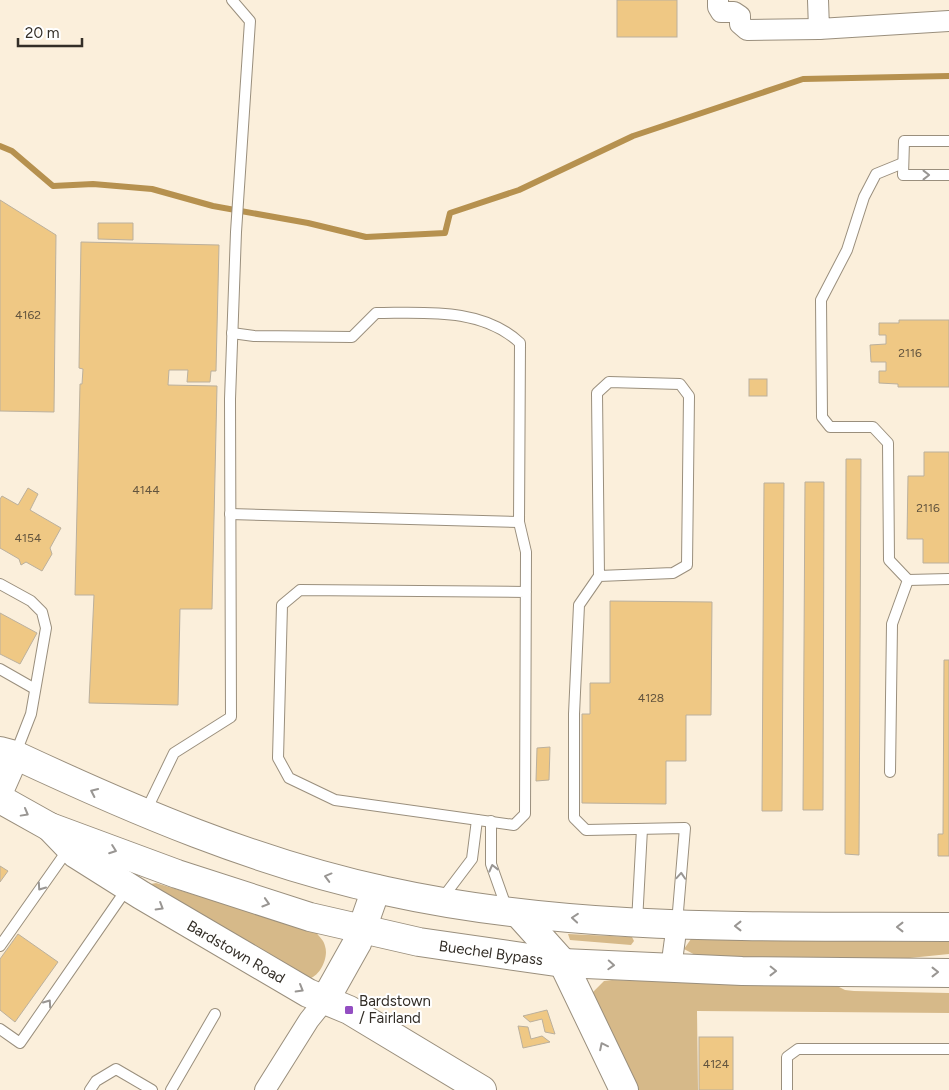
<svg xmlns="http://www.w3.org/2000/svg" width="949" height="1090" font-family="Figtree,sans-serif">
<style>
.green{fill:#d6b989}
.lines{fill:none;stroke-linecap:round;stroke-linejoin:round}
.stream{stroke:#b6914f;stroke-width:6}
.building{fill:#efc884;stroke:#bbb09d}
.service-casing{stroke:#9a8f7d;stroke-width:12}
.minor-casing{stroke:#9a8f7d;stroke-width:22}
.secondary-casing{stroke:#9a8f7d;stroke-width:30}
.primary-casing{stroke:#9a8f7d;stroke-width:30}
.service{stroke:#fff;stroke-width:10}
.minor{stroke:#fff;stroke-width:20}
.secondary{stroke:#fff;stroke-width:28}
.primary{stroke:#fff;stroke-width:28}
.oneway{stroke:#999693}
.poi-dot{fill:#934ec2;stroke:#fff;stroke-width:2}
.labels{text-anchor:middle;stroke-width:4;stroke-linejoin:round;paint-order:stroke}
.number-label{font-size:12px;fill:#62543e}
.street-label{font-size:15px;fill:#332e27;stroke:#fff}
.poi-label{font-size:15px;fill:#332e27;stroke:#fff;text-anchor:start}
</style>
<rect width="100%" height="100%" fill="#fbefdb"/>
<g class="green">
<path d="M156 883 316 932C319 937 324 940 325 946 329 957 320 977 308 979L150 888 151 884Z"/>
<path d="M568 934 632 937 634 941 631 945 570 940Z"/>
<path d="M691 939 949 942V954L890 960 701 958 684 949Z"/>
<path d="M612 980 837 986 845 990 854 991 949 993V1013L697 1011 698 1090H632L592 999 593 992 604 981Z"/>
</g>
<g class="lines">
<path class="stream" d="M0 146 12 151 53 186 93 184 152 189 213 206 308 223 366 237 445 233 450 213 519 190 633 136 803 79 949 76"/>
</g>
<g class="building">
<rect x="617" y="0" width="60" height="37"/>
<path d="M0 200 56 235 54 412 0 411Z"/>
<path d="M98 223H133V240L98 239Z"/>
<path d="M81 242 219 245 216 371H211L210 382H187L188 370H169L168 385 217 386 212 609H180L178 705 89 703 94 595H75L80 384H82L83 369 79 368Z"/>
<path d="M899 320H949V387H898V384L879 383V371H886V362H871L870 345 886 344V335H879V323H899Z"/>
<rect x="749" y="379" width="18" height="17"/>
<path d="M924 452H949V563H923V539H907L908 476H924Z"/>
<path d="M846 459H861L859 855 845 854Z"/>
<path d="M805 482H824L823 810H803Z"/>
<path d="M764 483H784L782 811H762Z"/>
<path d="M28 488 38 494 30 510 61 528 50 548 52 554 42 571 26 562 21 565 19 559 0 548V499L2 496 18 505Z"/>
<path d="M610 601 712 602 711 715H686V761H666V804L582 803V714H590V683H610Z"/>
<path d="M0 613 37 633 20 664 0 654Z"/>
<path d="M944 660H949V856H938V834H943Z"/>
<path d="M550 747 549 780 536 781 537 748Z"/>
<path d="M0 866 8 871 0 882Z"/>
<path d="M18 934 58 962 15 1022 0 1010V959Z"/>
<path d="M547 1010 555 1034 545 1032 542 1019 530 1022 523 1016Z"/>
<path d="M518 1026 528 1027 531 1039 542 1036 550 1042 523 1048Z"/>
<rect x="699" y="1037" width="34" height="53"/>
</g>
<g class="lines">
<g class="service-casing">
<g id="service">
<path d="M949 141H904L903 175H949"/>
<path d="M903 163 876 174 864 197 847 250 821 300 822 417 830 427H873L888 443 889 560 908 580 949 579"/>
<path d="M230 514 519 522 520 343C482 307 424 313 376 313L352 337 254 336 232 333"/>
<path d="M519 522 526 552 525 814 514 825 335 800 289 778 278 758 282 605 300 590 526 592"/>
<path d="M599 576 673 573 687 565 689 396 680 384 609 382 597 393 599 576 579 605 574 714V818L586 830 685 828 677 923"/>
<path d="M0 584 31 601 42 612 46 628 31 714 15 755"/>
<path d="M0 669 35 689"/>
<path d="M890 772 892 624 908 580"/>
<path d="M145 813 174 753 231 717 230 399 236 232 250 21 232 0"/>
<path d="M491 821V864L507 909"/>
<path d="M441 900 472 859 477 820"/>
<path d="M637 922 642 829"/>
<path d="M0 946 69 848"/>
<path d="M0 1029 20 1043 128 887"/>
<path d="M90 1090 96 1081 116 1069 152 1090"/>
<path d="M171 1090 215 1014"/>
<path d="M787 1090V1057L798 1049H949"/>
</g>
</g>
<g class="minor-casing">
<g id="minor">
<path d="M718 0V7L721 12H734L740 16V24L747 30 819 29"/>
<path d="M818 0 819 29 949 21"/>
<path d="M671 968 677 924"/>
<path d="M265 1090 309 1020 325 1000"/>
</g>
</g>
<g class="secondary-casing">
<g id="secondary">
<path d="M50 827 76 854 141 895 308 993 349 1010 482 1090"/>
<path d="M519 914 563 963 624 1090"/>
<path d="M325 1000 357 943 376 889"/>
</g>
</g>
<g class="primary-casing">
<g id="primary">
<path d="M0 751 15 755C135 811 256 863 386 891 571 932 761 926 949 927"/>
<path d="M0 789 15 755"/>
<path d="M0 799 50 827 177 874 310 917 419 942 563 963 742 971 949 973"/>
</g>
</g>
<use href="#service" class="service"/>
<use href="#minor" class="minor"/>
<use href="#secondary" class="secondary"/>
<use href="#primary" class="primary"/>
</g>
<defs><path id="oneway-chevron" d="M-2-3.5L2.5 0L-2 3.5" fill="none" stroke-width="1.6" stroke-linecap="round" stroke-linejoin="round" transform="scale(1.25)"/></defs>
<g class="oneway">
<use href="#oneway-chevron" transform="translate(926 175)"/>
<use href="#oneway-chevron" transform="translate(94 792) rotate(-155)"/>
<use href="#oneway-chevron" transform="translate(25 813) rotate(29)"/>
<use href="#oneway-chevron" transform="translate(113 850) rotate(20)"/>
<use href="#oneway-chevron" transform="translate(493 868) rotate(-104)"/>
<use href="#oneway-chevron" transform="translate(681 876) rotate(-86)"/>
<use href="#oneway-chevron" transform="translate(328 877) rotate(-165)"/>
<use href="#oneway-chevron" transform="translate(41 887) rotate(125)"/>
<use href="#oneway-chevron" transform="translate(266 903) rotate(17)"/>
<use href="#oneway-chevron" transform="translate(160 907) rotate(31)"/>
<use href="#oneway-chevron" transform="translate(575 918) rotate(-175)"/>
<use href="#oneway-chevron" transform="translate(738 926) rotate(-180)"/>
<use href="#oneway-chevron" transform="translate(900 927) rotate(-180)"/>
<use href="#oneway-chevron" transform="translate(611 965) rotate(3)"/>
<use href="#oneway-chevron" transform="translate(773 971) rotate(1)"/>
<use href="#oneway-chevron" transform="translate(935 972)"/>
<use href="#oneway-chevron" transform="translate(300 989) rotate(30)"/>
<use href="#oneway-chevron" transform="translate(48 1003) rotate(-55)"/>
<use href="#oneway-chevron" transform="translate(603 1046) rotate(-116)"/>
</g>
<rect class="poi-dot" x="344" y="1005" width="10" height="10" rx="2.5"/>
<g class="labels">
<g class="number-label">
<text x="28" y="319">4162</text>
<text x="910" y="357">2116</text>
<text x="146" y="494">4144</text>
<text x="928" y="512">2116</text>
<text x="28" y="542">4154</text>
<text x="651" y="702">4128</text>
<text x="716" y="1068">4124</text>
</g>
<g class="street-label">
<text transform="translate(236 952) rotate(30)" y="5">Bardstown Road</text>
<text transform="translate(491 953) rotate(8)" y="5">Buechel Bypass</text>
</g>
<g class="poi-label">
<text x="359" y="1006">Bardstown<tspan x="359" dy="17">/ Fairland</tspan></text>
</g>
</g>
<path d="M18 38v8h64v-8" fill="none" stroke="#332e27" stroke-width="2.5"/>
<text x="25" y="38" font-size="15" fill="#332e27" stroke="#ffffff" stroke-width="4" paint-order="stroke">20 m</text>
</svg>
